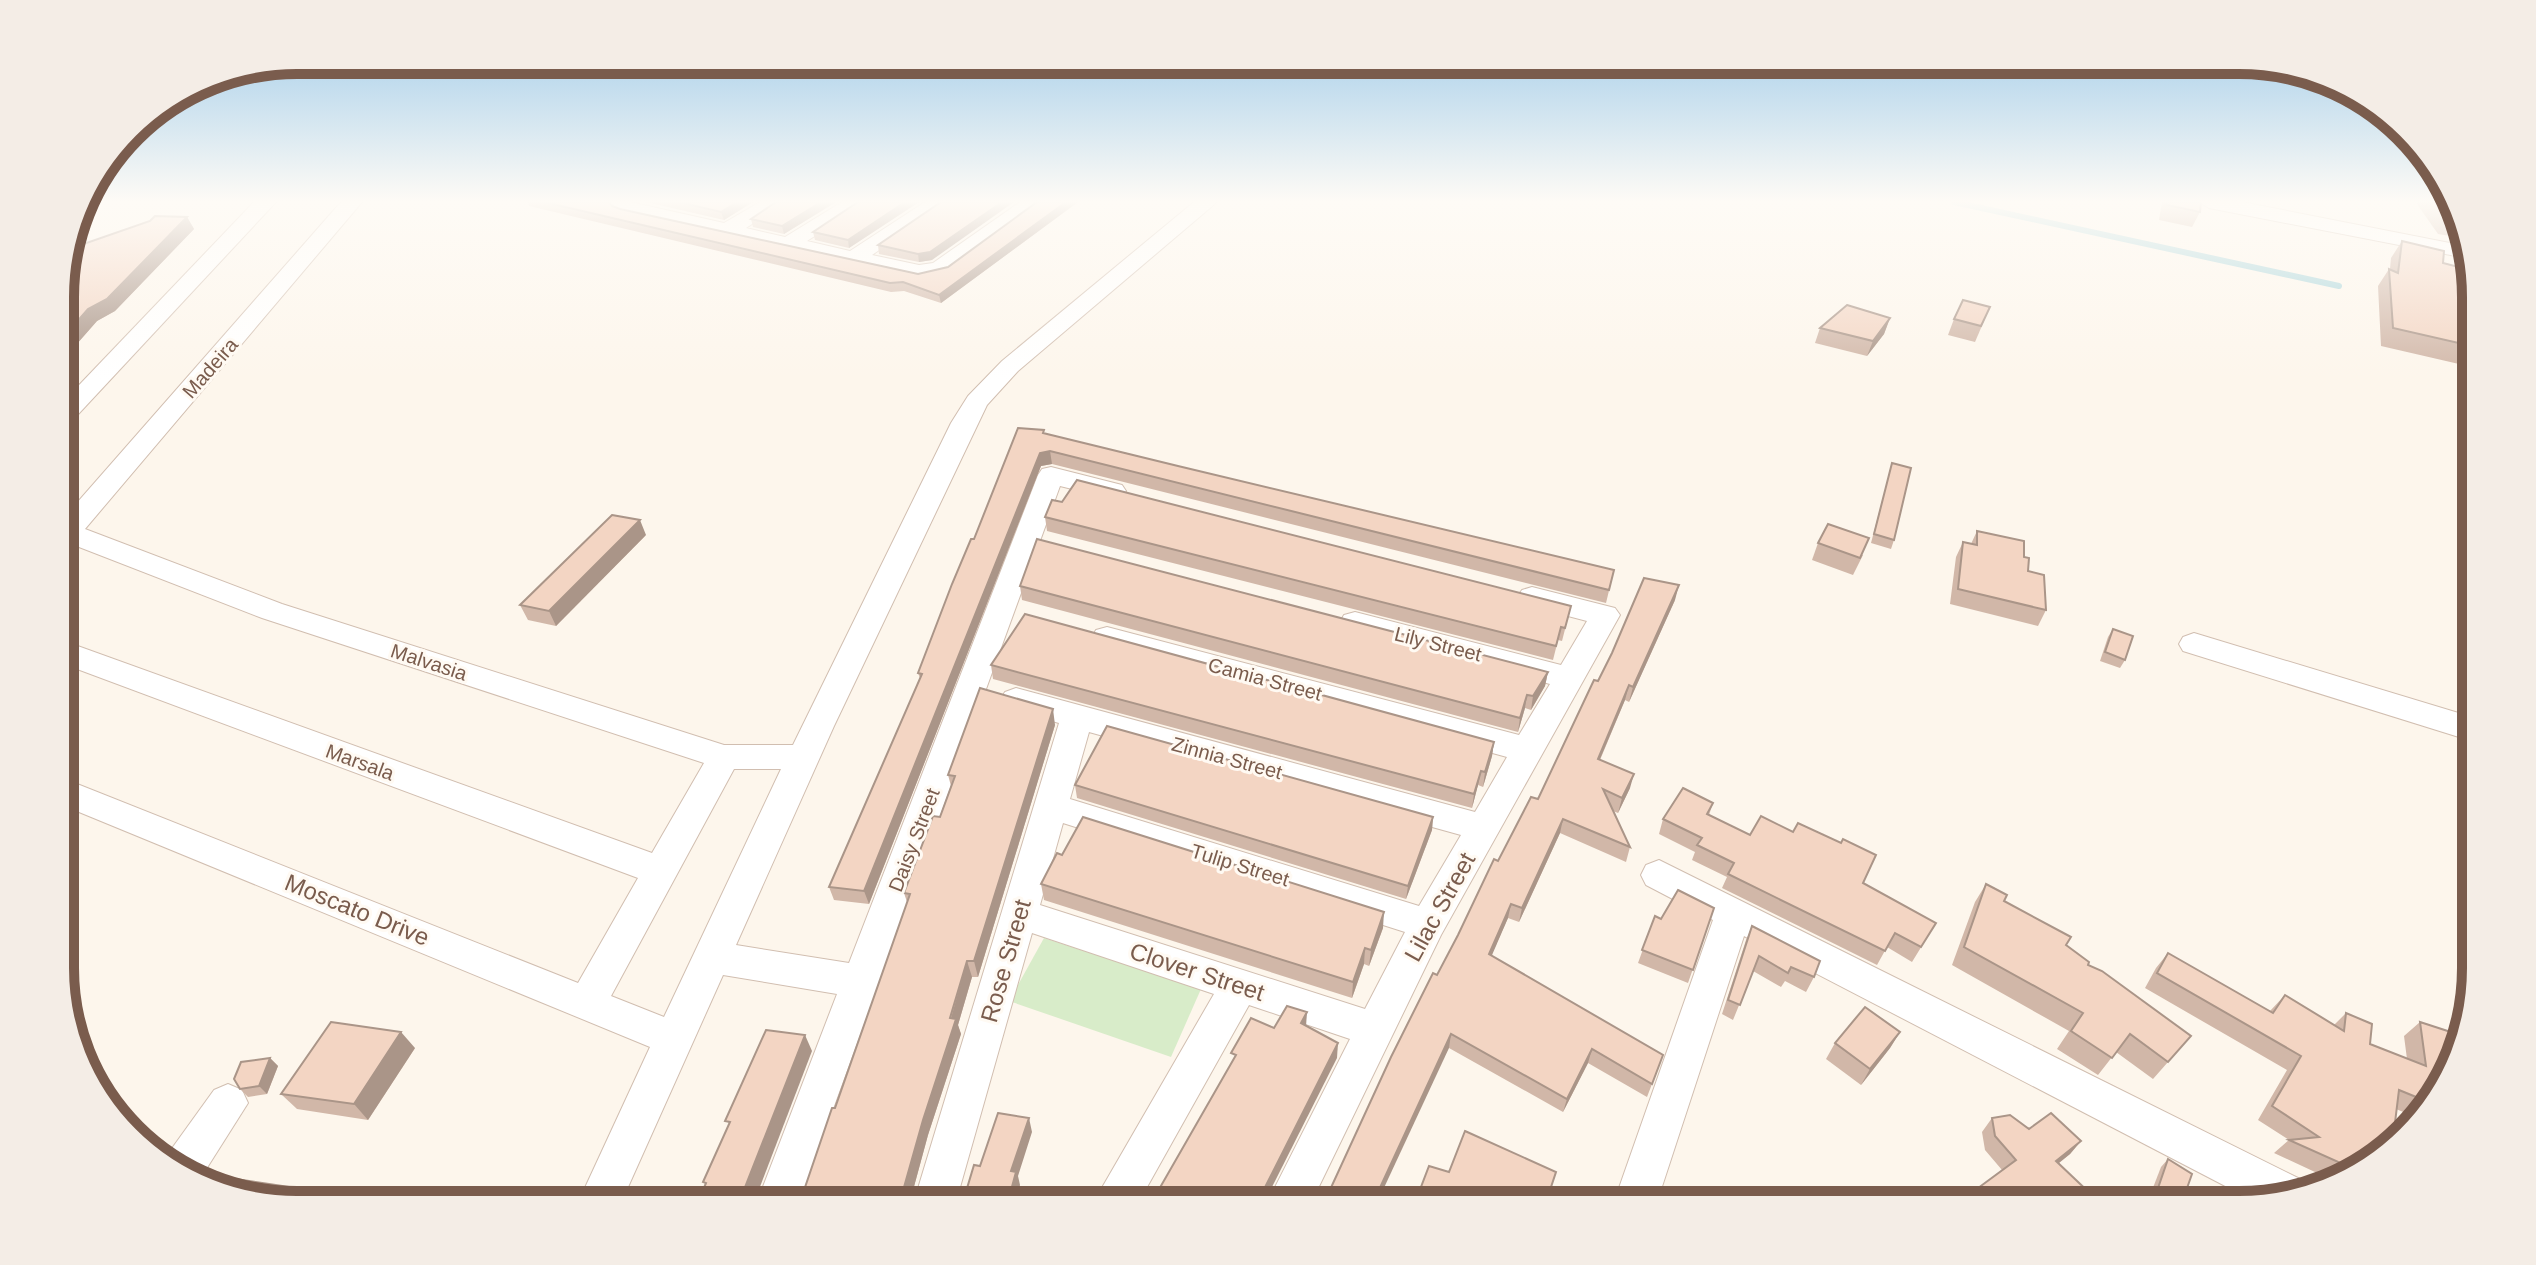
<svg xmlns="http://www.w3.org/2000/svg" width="2536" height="1265" font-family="Arial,sans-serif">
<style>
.green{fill:#d8ecc9}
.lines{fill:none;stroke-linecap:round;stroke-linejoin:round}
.stream{stroke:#a5d3da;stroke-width:6}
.street-casing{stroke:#d1beb0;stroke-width:2}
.street{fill:#fff;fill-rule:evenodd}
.wall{fill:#d1b7a8}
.shaded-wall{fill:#aa9588}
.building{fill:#f3d5c3;stroke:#aa9588;stroke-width:2}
.labels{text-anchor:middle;stroke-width:6;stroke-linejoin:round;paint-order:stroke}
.street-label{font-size:20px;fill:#7a5c4d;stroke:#fffaf3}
.near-street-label{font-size:24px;fill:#7a5c4d;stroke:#fffaf3}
.rim{fill:none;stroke:#7a5c4d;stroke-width:10}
</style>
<rect width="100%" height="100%" fill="#fdf6ec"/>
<path class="green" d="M1044 938 1201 989 1171 1057 1009 1001Z"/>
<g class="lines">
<path class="stream" d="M1954 202 2339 286"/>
<g class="street-casing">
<g id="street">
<path d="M254 202H276L70 423 61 426V404Z"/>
<path d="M341 202H362L85 529 282 604 724 745H793L951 423 968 396 1002 361 1194 202H1217L1018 371 987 405 834 726 736 945 849 963 1038 475 1042 469 1051 467 1122 485 1126 491 1122 497 1113 499 1060 486 798 1205H756L837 994 723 975 620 1205H577L650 1047 62 805V778L578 983 638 878 61 663V640L652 853 704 763 262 618 61 540V521ZM734 769H781L664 1017 611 996Z"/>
<path d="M609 202H630L724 223 760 202H785L746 228 785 237 842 202H867L807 241 850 251 925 202H949L872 255 919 265 933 263 1020 202H1044L948 273 919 279 624 214 617 212Z"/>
<path d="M2199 202H2242L2465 246 2471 259 2209 208Z"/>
<path d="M1532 587 1615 608 1620 615 1441 935 1310 1205H1266L1350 1039 1249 1005 1137 1205H1092L1214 994 1032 933 955 1205H913L1059 723 1005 708 1000 700 1005 692 1016 688 1475 812 1507 757 1107 647 1096 644 1092 637 1096 630 1107 627 1519 735 1550 684 1344 629 1340 622 1344 615 1355 612 1561 665 1587 621 1522 604 1517 597 1522 590ZM1089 732 1461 835 1419 906 1070 799ZM1063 823 1405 932 1365 1009 1040 905Z"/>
<path d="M2194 633 2475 718V742L2183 651 2179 644 2183 637Z"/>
<path d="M1659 860 2300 1179 2304 1188 2258 1203 1744 936 1656 1205H1613L1713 920 1646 885 1641 875 1646 865Z"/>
<path d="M228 1084 242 1090 248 1103 198 1182 193 1181 165 1158 214 1090Z"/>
</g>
</g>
<use href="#street" class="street"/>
</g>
<g class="wall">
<path d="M528 202H609L612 206 620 209 918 274 948 267 1037 202H1078L941 303 904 291 891 292 529 206Z"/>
<path d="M646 202H753L724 220Z"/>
<path d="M776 202H836L784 234 753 227 751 219Z"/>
<path d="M858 202H919L849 248 815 240 813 232Z"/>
<path d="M941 202 932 260 919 262 879 254 878 245Z"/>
<path d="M2162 202H2201L2200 212 2192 227 2159 220Z"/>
<path d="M2418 202H2447L2462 238 2438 234 2417 204Z"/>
<path d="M187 217 194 229 115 311 97 321 68 354 61 355V289L69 280 62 276 69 249Z"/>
<path d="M2402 241 2443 263 2474 271 2475 449 2469 448 2459 364 2381 346 2378 286 2389 269H2390L2391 258Z"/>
<path d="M1990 307 1975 342 1948 335 1954 319Z"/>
<path d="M1890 318 1884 334 1867 356 1815 343 1820 328Z"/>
<path d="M1044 430V434L1178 466 1614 570 1606 603 1052 464 1041 466 869 904 834 900 829 887 920 678 918 673 974 539Z"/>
<path d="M1892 463 1894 540 1891 549 1871 543Z"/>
<path d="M1045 517 1571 606 1562 641 1558 640 1553 660 1047 531Z"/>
<path d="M1977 531 2024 557 2028 571 2046 610 2038 626 1950 604 1956 557 1963 542 1971 544Z"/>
<path d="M646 535 556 626 528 620 520 605Z"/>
<path d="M1818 543 1863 555 1853 575 1812 560Z"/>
<path d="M1020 586 1548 672 1545 686 1531 710 1525 708 1518 732 1022 600Z"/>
<path d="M1675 600 1629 702 1625 700 1600 760 1630 788 1618 813 1613 811 1630 847 1626 862 1560 833 1519 922 1508 918 1491 956 1652 1084 1647 1097 1588 1063 1563 1112 1449 1048 1437 975 1498 861 1538 799 1598 681Z"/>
<path d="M2113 629 2125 660 2120 668 2100 661 2108 637Z"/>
<path d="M991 665 1494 742 1492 756 1483 787 1478 785 1472 808 993 679Z"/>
<path d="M2475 679V708L2467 705 2471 684Z"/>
<path d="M1055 725 978 977H972L958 1025 961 1034 928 1135 909 1205H799L835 1108 907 902 904 893 940 817 951 786 948 775Z"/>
<path d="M1075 785 1433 817 1432 830 1406 899 1077 798Z"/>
<path d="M1713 803 1709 815 1750 835 1863 883 1936 923 1912 962 1887 947 1877 965 1722 888 1727 877 1692 860 1695 852 1659 834 1663 819Z"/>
<path d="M1041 884 1383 928 1369 966 1364 964 1352 998 1044 900Z"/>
<path d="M1986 884 2004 901 2066 945 2088 965 2191 1036 2153 1079 2116 1052 2098 1075 2057 1049 2069 1031 1952 965 1975 902Z"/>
<path d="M1714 908 1688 983 1638 963 1655 916 1661 919Z"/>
<path d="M1752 926 1814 977 1806 992 1785 981 1781 987 1753 971 1733 1020 1722 1014 1746 940Z"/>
<path d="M2168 953 2270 1011 2285 995 2334 1025 2346 1013 2370 1044 2407 1059 2404 1036 2420 1022 2452 1072 2413 1116 2396 1109 2370 1165 2330 1179 2274 1153 2289 1140 2258 1120 2287 1070 2145 988 2156 968Z"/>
<path d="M1900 1032 1890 1048 1861 1085 1826 1059 1835 1043Z"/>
<path d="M415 1048 368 1120 297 1109 281 1094Z"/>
<path d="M270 1058 278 1066 267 1094 248 1097 240 1089Z"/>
<path d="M1992 1118 2081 1141 2070 1154 2059 1163 2090 1205H1965L1964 1204 1974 1191 2002 1170 1985 1150 1982 1132Z"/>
<path d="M2168 1159 2181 1205H2161L2149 1198 2161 1167Z"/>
<path d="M1421 1187 1545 1205H1431L1419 1200Z"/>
</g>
<g class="shaded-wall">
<path d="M737 202H753L724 220 721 212Z"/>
<path d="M821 202H836L784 234 782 226Z"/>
<path d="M905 202H919L849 248 848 240Z"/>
<path d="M1002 202H1014L932 260 919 262 918 254Z"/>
<path d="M1066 202H1078L941 303 939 295Z"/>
<path d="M187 217 194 229 115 311 97 321 68 354 61 343V340L88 309Z"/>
<path d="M1890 318 1884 334 1867 356 1873 341Z"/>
<path d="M1050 451 1052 464 1041 466 869 904 864 891 1040 453Z"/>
<path d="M640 520 646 535 556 626 549 611Z"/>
<path d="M1679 585 1675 600 1629 702 1633 687Z"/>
<path d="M1548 672 1545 686 1531 710 1533 696Z"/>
<path d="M1629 685 1625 700 1594 773 1598 759Z"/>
<path d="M1527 695 1525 708 1518 732 1520 718Z"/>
<path d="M1053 709 1055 725 978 977 974 961Z"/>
<path d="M1494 742 1492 756 1483 787 1485 772Z"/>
<path d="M1481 771 1478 785 1472 808 1474 794Z"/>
<path d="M1634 774 1630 788 1618 813 1622 798Z"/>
<path d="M1433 817 1432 830 1406 899 1408 886Z"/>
<path d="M1563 819 1560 833 1519 922 1522 908Z"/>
<path d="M1511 904 1508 918 1486 969 1489 954Z"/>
<path d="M1384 912 1383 928 1369 966 1371 950Z"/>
<path d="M1365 948 1364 964 1352 998 1353 982Z"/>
<path d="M967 961 972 977 958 1025 961 1034 928 1135 909 1205H899Z"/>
<path d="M1307 1012 1306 1027 1301 1023Z"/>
<path d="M401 1032 415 1048 368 1120 354 1104Z"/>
<path d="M1900 1032 1890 1048 1861 1085 1870 1069Z"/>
<path d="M1451 1034 1449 1048 1376 1205H1372Z"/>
<path d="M805 1035 812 1051 753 1205H738Z"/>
<path d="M1338 1043 1337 1058 1263 1205H1256Z"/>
<path d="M1592 1049 1588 1063 1563 1112 1567 1099Z"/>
<path d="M270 1058 278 1066 267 1094 259 1086Z"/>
<path d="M1029 1118 1032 1132 1018 1176 1020 1185 1015 1205H1007L1011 1171Z"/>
<path d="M2081 1141 2070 1154 2045 1174 2056 1161Z"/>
<path d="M296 1188 313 1203 311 1205H297L287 1203Z"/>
</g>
<g class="building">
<path d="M544 202H609L612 206 620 209 918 274 948 267 1037 202H1066L939 295 903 282 890 283Z"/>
<path d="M679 202H737L721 212Z"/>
<path d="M776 202H821L782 226 751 219Z"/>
<path d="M858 202H905L848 240 813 232Z"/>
<path d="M941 202H1002L930 252 918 254 878 245Z"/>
<path d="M2167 202H2201L2200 212 2167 205Z"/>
<path d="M2434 202H2447L2456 222 2446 221Z"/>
<path d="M155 216 187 217 107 299 88 309 61 340V289L72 276 64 270 69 249 150 221Z"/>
<path d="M2402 241 2444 251 2443 263 2474 271V366L2472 346 2393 328 2389 269 2398 273Z"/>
<path d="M1963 300 1990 307 1981 326 1954 319Z"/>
<path d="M1847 305 1890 318 1873 341 1820 328Z"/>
<path d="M1018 428 1044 430 1043 433 1178 466 1614 570 1609 590 1050 451 1040 453 864 891 829 887 922 674 918 673 952 584 971 539H974Z"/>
<path d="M1892 463 1911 468 1894 540 1874 534Z"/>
<path d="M1077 480 1571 606 1565 628 1561 627 1556 646 1045 517 1052 500 1062 502Z"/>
<path d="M612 515 640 520 549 611 520 605Z"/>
<path d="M1828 524 1869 538 1860 558 1818 543Z"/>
<path d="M1977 531 2024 541V557L2029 558 2028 571 2044 575 2046 610 1958 589 1963 542 1977 545Z"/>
<path d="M1037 539 1548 672 1533 696 1527 695 1520 718 1020 586Z"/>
<path d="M1644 578 1679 585 1633 687 1629 685 1598 759 1634 774 1622 798 1603 789 1630 847 1563 819 1522 908 1511 904 1489 954 1663 1055 1652 1084 1592 1049 1567 1099 1451 1034 1372 1205H1323L1391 1057 1433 973 1437 975 1458 935 1494 859 1498 861 1531 797 1538 799 1594 680 1598 681 1612 653Z"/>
<path d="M1025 614 1494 742 1485 772 1481 771 1474 794 991 665Z"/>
<path d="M2113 629 2133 636 2125 660 2105 652Z"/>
<path d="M980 688 1053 709 974 961H967L950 1018 956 1019 923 1120 899 1205H799L832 1108H835L910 894 904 893 933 816 940 817 955 776 948 775Z"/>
<path d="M1107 726 1433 817 1408 886 1075 785Z"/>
<path d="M1683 788 1713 803 1707 814 1750 835 1761 816 1793 832 1798 823 1841 843 1843 839 1876 855 1863 883 1936 923 1921 947 1895 933 1885 951 1728 874 1734 863 1697 845 1702 838 1663 819Z"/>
<path d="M1083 817 1384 912 1371 950 1365 948 1353 982 1041 884 1057 853 1062 855Z"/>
<path d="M1986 884 2007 895 2004 901 2071 937 2066 945 2089 962 2088 965 2102 971 2191 1036 2168 1062 2130 1034 2112 1058 2071 1031 2083 1013 1964 947Z"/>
<path d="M1678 890 1714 908 1693 970 1642 950 1655 916 1661 919Z"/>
<path d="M1752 926 1820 961 1814 977 1791 967 1788 973 1759 956 1740 1005 1728 1000Z"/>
<path d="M2168 953 2273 1013 2285 995 2344 1031 2346 1013 2372 1024 2370 1044 2426 1066 2420 1022 2460 1035 2452 1072 2426 1101 2399 1090 2393 1139 2370 1165 2356 1170 2289 1140 2319 1137 2272 1106 2301 1056 2157 973Z"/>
<path d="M1287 1006 1307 1012 1301 1023 1338 1043 1256 1205H1150L1236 1055 1231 1053 1251 1018 1274 1028Z"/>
<path d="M1865 1007 1900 1032 1870 1069 1835 1043Z"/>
<path d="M331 1022 401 1032 354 1104 281 1094Z"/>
<path d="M766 1030 805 1035 738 1205H697L706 1183 703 1182 730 1122 725 1121Z"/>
<path d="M270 1058 259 1086 240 1089 234 1079 241 1062Z"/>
<path d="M998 1113 1029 1118 1011 1171 1016 1172 1007 1205H962L974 1165 980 1166Z"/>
<path d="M2051 1113 2081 1141 2056 1161 2096 1199 2089 1205H1988L1974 1191 2016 1160 1995 1136 1992 1118 2010 1115 2029 1129Z"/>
<path d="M1465 1131 1556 1172 1545 1205H1432L1436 1193 1421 1187 1429 1166 1449 1172Z"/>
<path d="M2168 1159 2192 1174 2181 1205 2157 1191Z"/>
<path d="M229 1178 296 1188 287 1203 222 1188Z"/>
</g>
<linearGradient id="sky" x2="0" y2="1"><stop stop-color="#97c7e8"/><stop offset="0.53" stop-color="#fefbf6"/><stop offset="1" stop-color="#fefbf6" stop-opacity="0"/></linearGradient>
<rect width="2536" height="380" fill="url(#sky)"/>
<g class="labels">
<g class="street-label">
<text transform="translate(210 368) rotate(-49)" y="7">Madeira</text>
<text transform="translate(1438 644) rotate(14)" y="7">Lily Street</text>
<text transform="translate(429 662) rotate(18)" y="7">Malvasia</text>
<text transform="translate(1265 679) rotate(15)" y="7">Camia Street</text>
<text transform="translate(1227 758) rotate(15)" y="7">Zinnia Street</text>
<text transform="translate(360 762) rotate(20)" y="7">Marsala</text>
<text transform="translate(914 840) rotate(-69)" y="7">Daisy Street</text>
<text transform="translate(1240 865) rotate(17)" y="7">Tulip Street</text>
</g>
<g class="near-street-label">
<text transform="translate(1440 907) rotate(-61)" y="8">Lilac Street</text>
<text transform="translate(357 910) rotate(22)" y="8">Moscato Drive</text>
<text transform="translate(1006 961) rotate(-74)" y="8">Rose Street</text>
<text transform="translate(1197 972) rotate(18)" y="8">Clover Street</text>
</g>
</g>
<path d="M0 0H2536V1265H0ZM297 74H2239A223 223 0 0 1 2462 297V968A223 223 0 0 1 2239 1191H297A223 223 0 0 1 74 968V297A223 223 0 0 1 297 74Z" fill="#f4ede6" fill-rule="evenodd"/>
<path class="rim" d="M297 74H2239A223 223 0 0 1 2462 297V968A223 223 0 0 1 2239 1191H297A223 223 0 0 1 74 968V297A223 223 0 0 1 297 74Z"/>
</svg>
